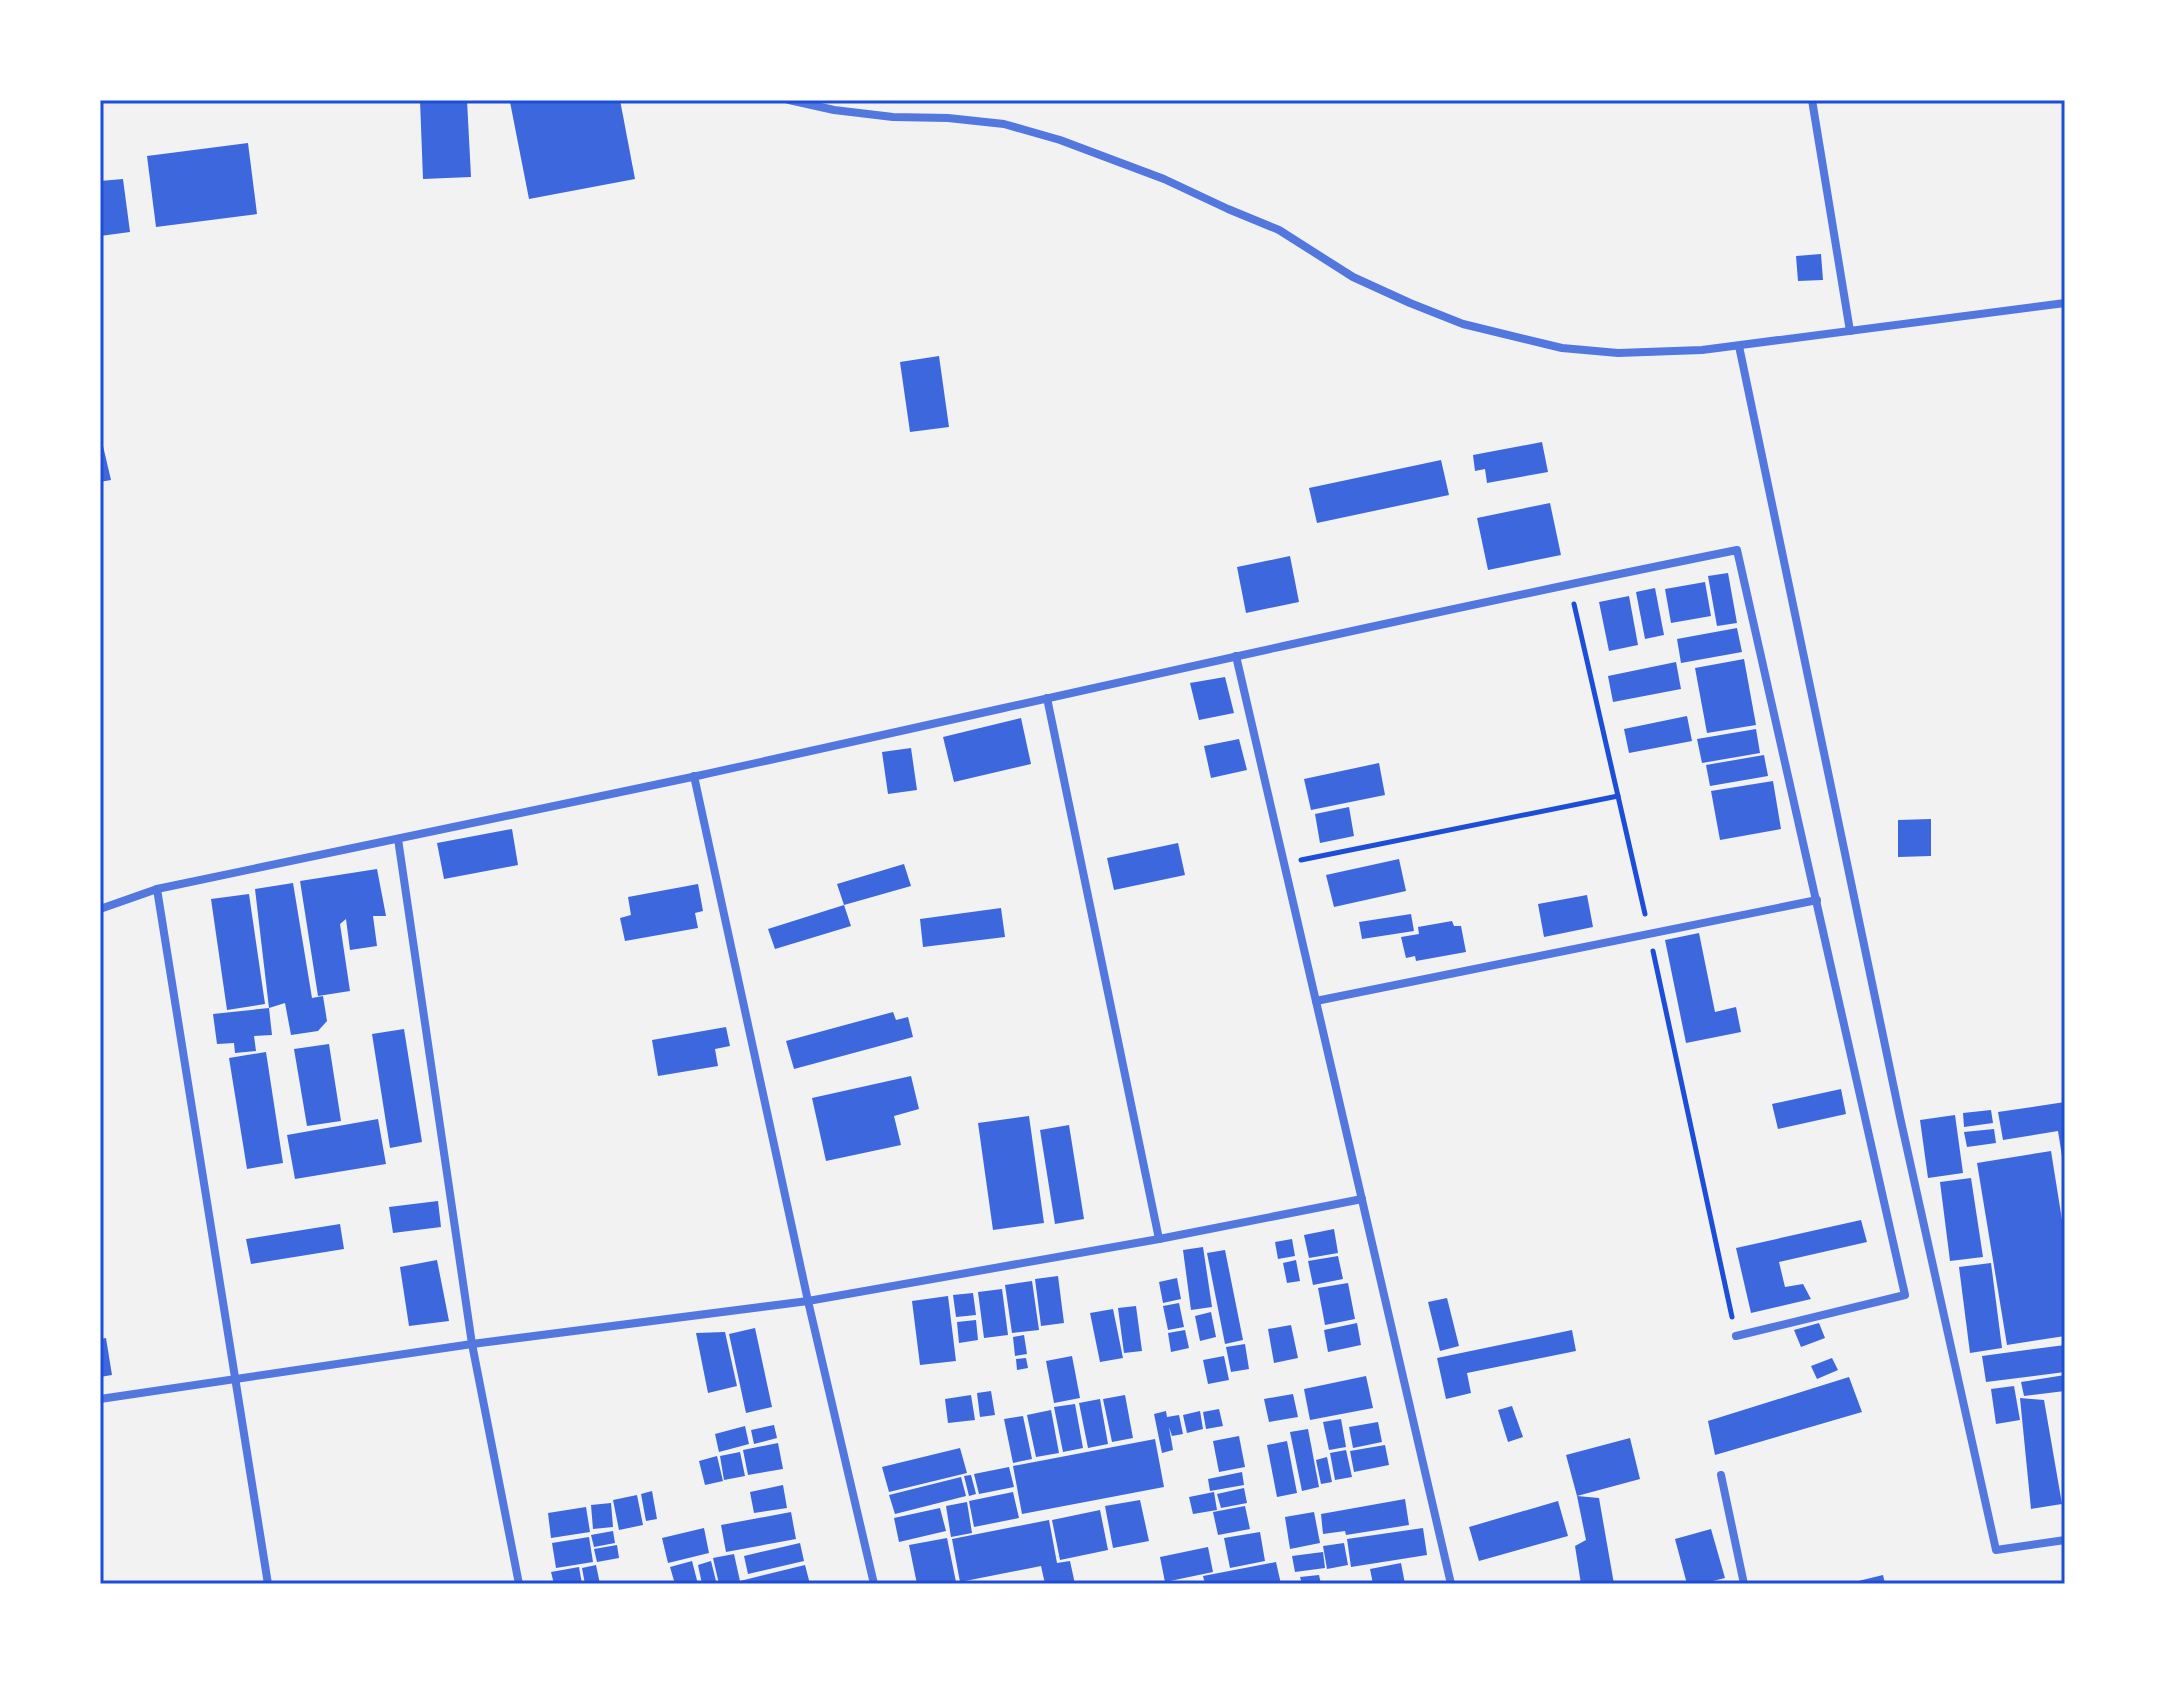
<svg xmlns="http://www.w3.org/2000/svg" width="2165" height="1684" font-family="'Nunito Sans',sans-serif">
<style>
.building{fill:#3d67dc}
.lines{fill:none;stroke-linecap:round;stroke-linejoin:round}
.path{stroke:#1d4ed8;stroke-width:5}
.minor{stroke:#5277de;stroke-width:8}
.neatline{fill:none;stroke:#1d4ed8;stroke-width:3}
</style>
<rect width="100%" height="100%" fill="#f2f2f2"/>
<g class="building">
<path d="M420 100H467L471 177 423 179Z"/>
<path d="M518 100H620L635 179 529 199 510 102Z"/>
<path d="M248 143 257 214 156 227 147 156Z"/>
<path d="M123 179 130 232 100 236V181Z"/>
<path d="M1821 254 1823 280 1798 281 1796 256Z"/>
<path d="M939 356 949 427 910 432 900 362Z"/>
<path d="M100 433 111 480 100 482Z"/>
<path d="M1542 442 1548 472 1487 483 1485 469 1475 471 1473 455Z"/>
<path d="M1441 460 1449 495 1317 523 1309 488Z"/>
<path d="M1550 503 1561 555 1488 570 1477 518Z"/>
<path d="M1290 556 1299 602 1246 613 1237 567Z"/>
<path d="M1728 573 1737 623 1717 626 1708 576Z"/>
<path d="M1705 582 1711 616 1671 623 1665 589Z"/>
<path d="M1655 588 1664 635 1645 639 1636 592Z"/>
<path d="M1629 596 1638 645 1609 651 1599 602Z"/>
<path d="M1737 628 1742 652 1681 663 1677 639Z"/>
<path d="M1744 659 1756 725 1707 733 1695 668Z"/>
<path d="M1676 662 1681 689 1613 702 1608 676Z"/>
<path d="M1225 677 1234 713 1199 720 1190 683Z"/>
<path d="M1687 716 1692 741 1629 753 1624 729Z"/>
<path d="M1021 718 1031 764 954 782 943 737Z"/>
<path d="M1756 729 1760 753 1702 763 1697 739Z"/>
<path d="M1239 739 1247 770 1211 778 1204 746Z"/>
<path d="M911 748 917 790 888 794 882 752Z"/>
<path d="M1764 755 1768 776 1710 786 1706 765Z"/>
<path d="M1379 763 1385 795 1311 810 1304 779Z"/>
<path d="M1773 781 1781 829 1720 840 1711 791Z"/>
<path d="M1349 807 1354 836 1320 843 1315 814Z"/>
<path d="M1931 819V856L1898 857V820Z"/>
<path d="M512 829 518 865 444 879 437 843Z"/>
<path d="M1178 843 1185 875 1114 890 1107 858Z"/>
<path d="M1399 859 1406 891 1334 907 1326 875Z"/>
<path d="M904 864 911 886 844 905 837 884Z"/>
<path d="M377 869 386 916H373L377 946 350 950 346 919 340 924 350 991 318 996 300 881Z"/>
<path d="M293 883 312 998 323 996 327 1021 318 1031 291 1035 285 1003 269 1008 272 1035 254 1036 256 1051 235 1053 234 1043 217 1044 213 1014 269 1008 255 889Z"/>
<path d="M698 884 703 911 695 913 698 928 625 941 620 918 631 915 628 897Z"/>
<path d="M249 894 265 1004 227 1010 211 899Z"/>
<path d="M1587 895 1593 927 1544 937 1538 904Z"/>
<path d="M844 905 851 926 775 949 768 929Z"/>
<path d="M1001 908 1005 937 923 947 920 919Z"/>
<path d="M1411 914 1414 931 1362 939 1359 922Z"/>
<path d="M1452 921 1454 926H1461L1466 952 1416 961 1415 956 1406 958 1401 937 1419 934 1418 927Z"/>
<path d="M1699 933 1715 1012 1736 1007 1741 1032 1686 1043 1665 940Z"/>
<path d="M893 1012 896 1020 908 1017 913 1037 794 1069 786 1041Z"/>
<path d="M726 1027 730 1046 715 1049 718 1066 658 1076 652 1040Z"/>
<path d="M404 1029 422 1142 390 1148 372 1034Z"/>
<path d="M329 1044 341 1121 307 1126 294 1049Z"/>
<path d="M266 1052 283 1163 247 1169 229 1058Z"/>
<path d="M911 1076 919 1109 894 1116 901 1145 826 1161 812 1098Z"/>
<path d="M1841 1089 1846 1114 1778 1129 1772 1104Z"/>
<path d="M2065 1102V1163H2063L2058 1131 2003 1140 1998 1112Z"/>
<path d="M1991 1110 1993 1123 1964 1127 1963 1113Z"/>
<path d="M1955 1115 1963 1173 1928 1178 1920 1120Z"/>
<path d="M1029 1116 1044 1223 993 1230 978 1123Z"/>
<path d="M378 1119 386 1164 295 1179 287 1135Z"/>
<path d="M1069 1125 1084 1219 1055 1224 1040 1130Z"/>
<path d="M1994 1129 1996 1143 1967 1147 1964 1132Z"/>
<path d="M2051 1151 2065 1239V1336L2007 1345 1977 1163Z"/>
<path d="M1971 1178 1983 1257 1950 1261 1940 1182Z"/>
<path d="M438 1201 441 1227 393 1233 389 1207Z"/>
<path d="M1861 1220 1867 1242 1779 1262 1785 1287 1803 1284 1811 1299 1751 1313 1736 1248Z"/>
<path d="M340 1224 344 1249 251 1264 246 1239Z"/>
<path d="M1334 1229 1338 1253 1309 1258 1304 1235Z"/>
<path d="M1292 1239 1295 1256 1278 1259 1275 1242Z"/>
<path d="M1203 1247 1212 1307 1191 1310 1183 1250Z"/>
<path d="M1225 1250 1243 1340 1225 1344 1207 1253Z"/>
<path d="M1338 1256 1343 1279 1313 1285 1308 1261Z"/>
<path d="M437 1260 449 1321 409 1326 400 1267Z"/>
<path d="M1296 1260 1300 1281 1287 1283 1283 1263Z"/>
<path d="M1991 1263 2002 1348 1970 1353 1959 1267Z"/>
<path d="M1058 1276 1064 1323 1041 1326 1035 1279Z"/>
<path d="M1177 1278 1181 1299 1163 1303 1159 1282Z"/>
<path d="M1032 1281 1039 1330 1012 1333 1005 1285Z"/>
<path d="M1348 1283 1355 1319 1325 1325 1318 1288Z"/>
<path d="M1002 1289 1008 1335 984 1338 978 1292Z"/>
<path d="M973 1293 976 1315 956 1317 953 1295Z"/>
<path d="M948 1296 956 1361 920 1365 912 1301Z"/>
<path d="M1447 1298 1459 1346 1440 1351 1428 1302Z"/>
<path d="M1179 1303 1184 1327 1168 1330 1163 1306Z"/>
<path d="M1136 1306 1142 1351 1124 1353 1118 1308Z"/>
<path d="M1113 1309 1123 1358 1100 1362 1090 1313Z"/>
<path d="M1211 1312 1216 1337 1200 1341 1195 1316Z"/>
<path d="M976 1320 978 1340 959 1343 957 1322Z"/>
<path d="M1357 1323 1361 1345 1328 1352 1324 1330Z"/>
<path d="M1819 1323 1825 1338 1801 1347 1794 1330Z"/>
<path d="M1291 1325 1298 1358 1274 1363 1268 1329Z"/>
<path d="M755 1328 772 1407 746 1413 729 1334Z"/>
<path d="M1185 1330 1189 1348 1171 1352 1168 1333Z"/>
<path d="M1572 1330 1576 1351 1467 1373 1471 1393 1446 1399 1437 1358Z"/>
<path d="M725 1332 737 1386 708 1393 696 1333Z"/>
<path d="M1024 1335 1027 1354 1015 1356 1013 1337Z"/>
<path d="M106 1338 112 1375 100 1377V1339Z"/>
<path d="M1245 1344 1249 1369 1231 1372 1226 1347Z"/>
<path d="M2065 1345V1372L1986 1382 1982 1356Z"/>
<path d="M1072 1356 1080 1398 1054 1403 1046 1361Z"/>
<path d="M1224 1356 1229 1380 1208 1384 1203 1360Z"/>
<path d="M1026 1358 1028 1368 1017 1370 1016 1359Z"/>
<path d="M1832 1358 1838 1370 1817 1379 1811 1366Z"/>
<path d="M2065 1375V1391L2024 1396 2021 1382Z"/>
<path d="M1366 1376 1373 1408 1310 1420 1304 1389Z"/>
<path d="M1849 1377 1862 1412 1715 1455 1708 1421Z"/>
<path d="M2014 1386 2020 1420 1996 1424 1991 1389Z"/>
<path d="M991 1391 995 1415 980 1417 977 1393Z"/>
<path d="M1293 1394 1298 1417 1269 1422 1264 1399Z"/>
<path d="M971 1395 975 1420 948 1423 945 1399Z"/>
<path d="M1125 1395 1133 1438 1112 1442 1103 1399Z"/>
<path d="M2020 1398 2044 1400 2062 1504 2031 1509Z"/>
<path d="M1100 1399 1108 1444 1088 1448 1079 1403Z"/>
<path d="M1075 1404 1083 1448 1063 1452 1054 1407Z"/>
<path d="M1512 1406 1523 1437 1508 1442 1498 1410Z"/>
<path d="M1219 1409 1223 1426 1206 1429 1203 1412Z"/>
<path d="M1051 1410 1059 1453 1036 1457 1027 1415Z"/>
<path d="M1166 1411 1167 1417 1179 1415 1183 1434 1172 1436 1169 1427 1173 1450 1162 1453 1154 1414Z"/>
<path d="M1200 1411 1203 1429 1187 1433 1183 1415Z"/>
<path d="M1023 1416 1032 1459 1013 1463 1004 1419Z"/>
<path d="M1341 1419 1346 1447 1329 1450 1323 1422Z"/>
<path d="M1378 1422 1382 1442 1353 1448 1349 1427Z"/>
<path d="M774 1425 777 1438 754 1444 751 1430Z"/>
<path d="M745 1426 749 1444 719 1452 715 1434Z"/>
<path d="M1308 1429 1319 1487 1302 1491 1290 1432Z"/>
<path d="M1239 1436 1245 1467 1219 1472 1213 1441Z"/>
<path d="M1630 1438 1640 1479 1577 1496 1599 1498 1614 1584H1581L1575 1546 1586 1540 1577 1496 1566 1455Z"/>
<path d="M1155 1439 1164 1487 1022 1514 1013 1466Z"/>
<path d="M1287 1441 1297 1493 1277 1497 1267 1445Z"/>
<path d="M778 1443 783 1469 748 1475 743 1450Z"/>
<path d="M1385 1445 1389 1465 1354 1472 1350 1451Z"/>
<path d="M960 1448 967 1473 889 1492 882 1467Z"/>
<path d="M1346 1450 1352 1477 1335 1480 1330 1453Z"/>
<path d="M740 1452 745 1476 724 1480 720 1456Z"/>
<path d="M717 1456 723 1481 705 1485 699 1461Z"/>
<path d="M1327 1457 1332 1482 1321 1484 1316 1460Z"/>
<path d="M1009 1467 1014 1487 979 1494 974 1474Z"/>
<path d="M1242 1472 1244 1485 1210 1491 1208 1479Z"/>
<path d="M971 1475 976 1494 969 1496 964 1476Z"/>
<path d="M961 1477 966 1496 895 1514 889 1495Z"/>
<path d="M783 1485 787 1508 754 1513 750 1492Z"/>
<path d="M1244 1488 1247 1503 1221 1508 1217 1494Z"/>
<path d="M652 1491 657 1519 646 1521 641 1494Z"/>
<path d="M1013 1492 1019 1518 974 1527 969 1501Z"/>
<path d="M1214 1492 1217 1510 1193 1514 1189 1497Z"/>
<path d="M637 1495 643 1525 619 1530 613 1500Z"/>
<path d="M1405 1499 1409 1525 1346 1535 1345 1531 1323 1534 1321 1514Z"/>
<path d="M1140 1500 1149 1541 1113 1548 1105 1506Z"/>
<path d="M1558 1501 1568 1536 1479 1561 1469 1527Z"/>
<path d="M967 1502 972 1533 951 1537 946 1506Z"/>
<path d="M611 1503 613 1527 593 1529 591 1505Z"/>
<path d="M1245 1506 1250 1529 1218 1535 1213 1512Z"/>
<path d="M586 1507 590 1532 551 1538 548 1513Z"/>
<path d="M940 1508 946 1531 899 1542 894 1518Z"/>
<path d="M1100 1510 1108 1550 1060 1560 1052 1520Z"/>
<path d="M791 1512 796 1539 726 1552 721 1525Z"/>
<path d="M1314 1512 1320 1543 1290 1549 1285 1517Z"/>
<path d="M1049 1520 1057 1563 1070 1561 1075 1584H1045L1041 1566 960 1582 952 1539Z"/>
<path d="M704 1528 709 1553 668 1563 662 1538Z"/>
<path d="M1423 1528 1427 1555 1351 1567 1347 1539Z"/>
<path d="M1711 1529 1725 1578 1701 1584H1687L1675 1539Z"/>
<path d="M613 1531 615 1543 594 1547 591 1535Z"/>
<path d="M1260 1532 1265 1561 1230 1568 1224 1538Z"/>
<path d="M589 1537 593 1562 556 1568 552 1543Z"/>
<path d="M947 1538 956 1582 917 1584 909 1545Z"/>
<path d="M800 1543 804 1561 748 1574 744 1556Z"/>
<path d="M1344 1543 1348 1565 1327 1569 1323 1546Z"/>
<path d="M617 1545 619 1558 597 1562 594 1549Z"/>
<path d="M1208 1547 1213 1572 1165 1582 1160 1557Z"/>
<path d="M1323 1552 1325 1568 1295 1572 1292 1556Z"/>
<path d="M734 1554 740 1581 805 1565 810 1584H719L713 1558Z"/>
<path d="M692 1561 698 1584H675L670 1567Z"/>
<path d="M711 1561 716 1581 702 1584 698 1565Z"/>
<path d="M1276 1562 1281 1584H1205L1203 1576Z"/>
<path d="M1401 1563 1405 1584H1373L1370 1569Z"/>
<path d="M596 1565 600 1584H585L582 1568Z"/>
<path d="M579 1567 582 1584H554L551 1572Z"/>
<path d="M1319 1575 1321 1584H1302L1300 1577Z"/>
<path d="M1883 1575 1885 1584H1850V1583Z"/>
</g>
<g class="lines">
<g class="path">
<path d="M1574 604 1645 914"/>
<path d="M1301 860 1618 796"/>
<path d="M1653 951 1732 1317"/>
</g>
<g class="minor">
<path d="M789 100 834 110 893 117 948 118 1004 124 1060 140 1164 179 1228 209 1279 230 1353 277 1410 303 1463 324 1562 348 1618 353 1702 350 2065 303"/>
<path d="M1812 100 1850 331"/>
<path d="M1739 346 1900 1117 1996 1550 2065 1540"/>
<path d="M1236 656 1451 1584"/>
<path d="M1047 698 1159 1239"/>
<path d="M694 776 808 1301 874 1584"/>
<path d="M398 839 472 1344 519 1584"/>
<path d="M157 889 268 1584"/>
<path d="M100 909 157 889C337 852 517 815 697 776 1044 700 1389 620 1737 550L1905 1295 1736 1336"/>
<path d="M1316 1001 1817 900"/>
<path d="M100 1399 472 1344 808 1301 1159 1239 1362 1199"/>
<path d="M1721 1475 1744 1584"/>
</g>
</g>
<rect width="2165" height="1684" fill="none" stroke="#ffffff" stroke-width="204"/>
<rect x="102" y="102" width="1961" height="1480" class="neatline"/>
</svg>
